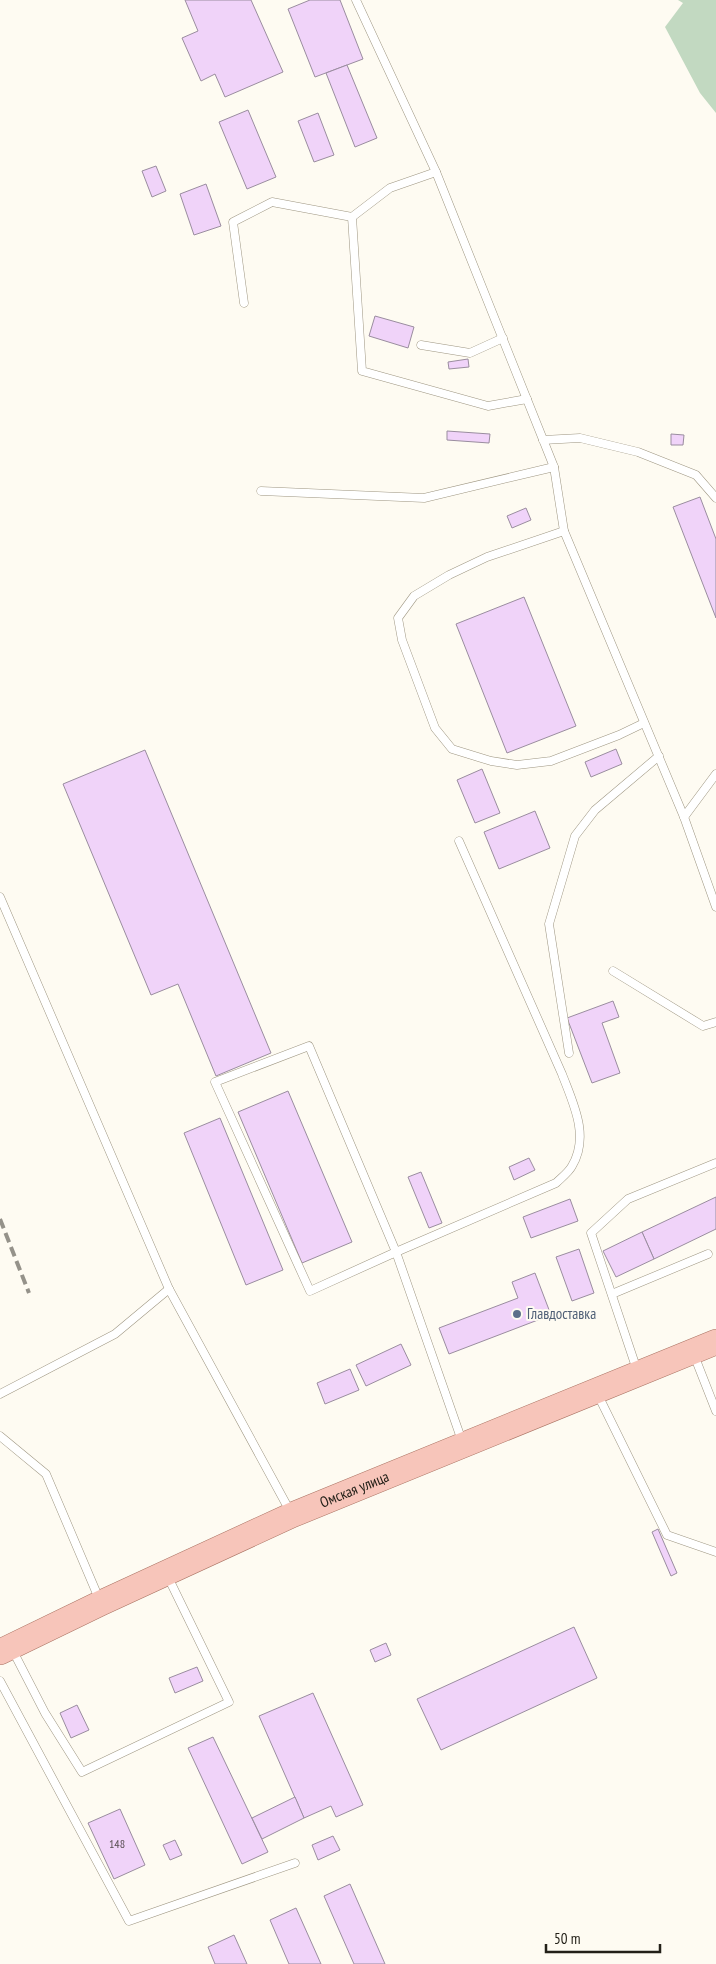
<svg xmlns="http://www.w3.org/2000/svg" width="716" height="1964" font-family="'PT Sans Narrow',sans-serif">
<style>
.green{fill:#c2d9c1}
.building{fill:#f0d3f9;stroke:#9a8d9f}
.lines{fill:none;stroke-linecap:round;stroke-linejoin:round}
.lane-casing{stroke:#9e9682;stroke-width:9}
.primary-casing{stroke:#aa7363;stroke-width:26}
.lane{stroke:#fff;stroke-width:8}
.primary{stroke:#f7c5ba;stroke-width:25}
.rail{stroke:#95928a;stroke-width:4;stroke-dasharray:10 5;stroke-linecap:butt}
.service-dot{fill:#5c6f8a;stroke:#fefbf2;stroke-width:2}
.labels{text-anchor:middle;stroke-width:4;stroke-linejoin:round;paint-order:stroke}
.number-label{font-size:12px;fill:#564d50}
.service-label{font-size:15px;fill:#4e5e75;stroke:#fefbf2;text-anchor:start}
.street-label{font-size:15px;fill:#232018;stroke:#fefbf2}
</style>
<rect width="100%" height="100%" fill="#fefbf2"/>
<path class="green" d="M678 0H716V113L700 93 665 27 683 3Z"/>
<g class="building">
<path d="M185 0H251L283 72 225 97 215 74 201 81 182 38 198 31Z"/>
<path d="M310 0H340L363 59 315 77 288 9Z"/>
<path d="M347 65 377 138 355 147 326 73Z"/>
<path d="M248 110 276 177 247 189 219 122Z"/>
<path d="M318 113 334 155 314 162 298 121Z"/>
<path d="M156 166 166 191 152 197 142 171Z"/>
<path d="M206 184 221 226 194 235 180 194Z"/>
<path d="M375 316 414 327 408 348 369 336Z"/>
<path d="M468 359 469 367 449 369 448 362Z"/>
<path d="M447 431 490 434 489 443 447 440Z"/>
<path d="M671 434 684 435 683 445H671Z"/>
<path d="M700 497 716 539V618L673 507Z"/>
<path d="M526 508 531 520 512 528 507 516Z"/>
<path d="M524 597 576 726 507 753 456 624Z"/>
<path d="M616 749 622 764 591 777 585 762Z"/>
<path d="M145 750 271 1053 216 1076 178 984 151 995 63 784Z"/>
<path d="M482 769 500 813 475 823 457 780Z"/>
<path d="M535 811 550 848 499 869 484 832Z"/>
<path d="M613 1001 619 1017 602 1023 620 1073 592 1083 567 1018Z"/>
<path d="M288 1091 352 1242 302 1263 238 1112Z"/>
<path d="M220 1118 283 1270 246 1285 184 1133Z"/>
<path d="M529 1158 535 1170 514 1180 509 1167Z"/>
<path d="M421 1172 442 1223 429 1228 408 1177Z"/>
<path d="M716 1197V1229L654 1259 642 1232Z"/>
<path d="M570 1199 578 1221 531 1238 523 1217Z"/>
<path d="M642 1232 654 1259 616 1277 603 1251Z"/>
<path d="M579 1249 594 1293 572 1301 556 1257Z"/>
<path d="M535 1273 551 1315 449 1354 439 1328 518 1298 512 1282Z"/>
<path d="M401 1344 411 1365 366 1386 356 1365Z"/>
<path d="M350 1369 359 1390 325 1404 317 1383Z"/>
<path d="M658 1529 677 1573 671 1576 652 1532Z"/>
<path d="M574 1627 597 1678 441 1750 417 1699Z"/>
<path d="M386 1643 391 1655 375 1662 370 1650Z"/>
<path d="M197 1667 203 1681 175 1693 169 1678Z"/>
<path d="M313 1693 363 1805 336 1817 331 1806 304 1818 259 1716Z"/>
<path d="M77 1705 89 1730 71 1738 60 1713Z"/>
<path d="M213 1737 268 1852 242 1864 188 1748Z"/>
<path d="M295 1797 304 1818 262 1839 252 1818Z"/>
<path d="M120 1809 145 1865 114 1879 88 1823Z"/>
<path d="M333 1836 340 1850 318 1860 312 1845Z"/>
<path d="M175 1840 182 1855 170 1860 163 1845Z"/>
<path d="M350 1884 385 1964H354L324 1896Z"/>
<path d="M296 1908 321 1964H289L270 1920Z"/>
<path d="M234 1935 247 1964H215L208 1947Z"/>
</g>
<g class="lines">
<g class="lane-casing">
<g id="lane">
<path d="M356 0 436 172 554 467 564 531 684 817 716 907"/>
<path d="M352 217 362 371 488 406 527 399"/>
<path d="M244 303 233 222 272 202 352 217 390 188 436 172"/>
<path d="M421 345 470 353 503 338"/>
<path d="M543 440 580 438 638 452 696 475 716 498"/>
<path d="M261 491 424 498 554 467"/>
<path d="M564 531 487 557 449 575 414 596 398 618 402 640 435 728 452 749 491 761 517 765 551 761 619 735 644 723"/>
<path d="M684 817 716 774"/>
<path d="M459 841 562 1074C573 1103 590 1136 572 1166 569 1172 561 1178 556 1183L396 1252 310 1291 215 1082 309 1046 396 1252 462 1441"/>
<path d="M0 897 169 1289 291 1513"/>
<path d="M613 971 703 1026 716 1022"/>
<path d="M569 1053 549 924 565 870 575 836 595 810 659 756"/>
<path d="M612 1294 708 1254"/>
<path d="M694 1355 716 1411"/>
<path d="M637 1370 591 1233 628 1199 716 1163"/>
<path d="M597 1393 667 1535 716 1552"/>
<path d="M0 1394 115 1334 169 1289"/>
<path d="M0 1436 46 1474 100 1601"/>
<path d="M12 1649 45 1713 82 1772 229 1702 167 1575"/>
<path d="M0 1681 129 1921 295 1863"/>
</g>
</g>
<g class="primary-casing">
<g id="primary">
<path id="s1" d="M0 1652 101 1603 292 1515 716 1342"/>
</g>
</g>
<use href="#lane" class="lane"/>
<use href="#primary" class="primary"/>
<path class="rail" d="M0 1219 29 1293"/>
</g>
<circle class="service-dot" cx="517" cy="1314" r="5"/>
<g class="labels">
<g class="number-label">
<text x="117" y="1848">148</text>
</g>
<g class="service-label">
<text x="527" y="1319">Главдоставка</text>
</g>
<g class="street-label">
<text dy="5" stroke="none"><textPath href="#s1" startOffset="390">Омская улица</textPath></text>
</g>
</g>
<path d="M546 1944v8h114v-8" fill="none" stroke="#232018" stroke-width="2.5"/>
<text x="554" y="1944" font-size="15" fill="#232018" stroke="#fefbf2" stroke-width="4" paint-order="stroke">50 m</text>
</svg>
